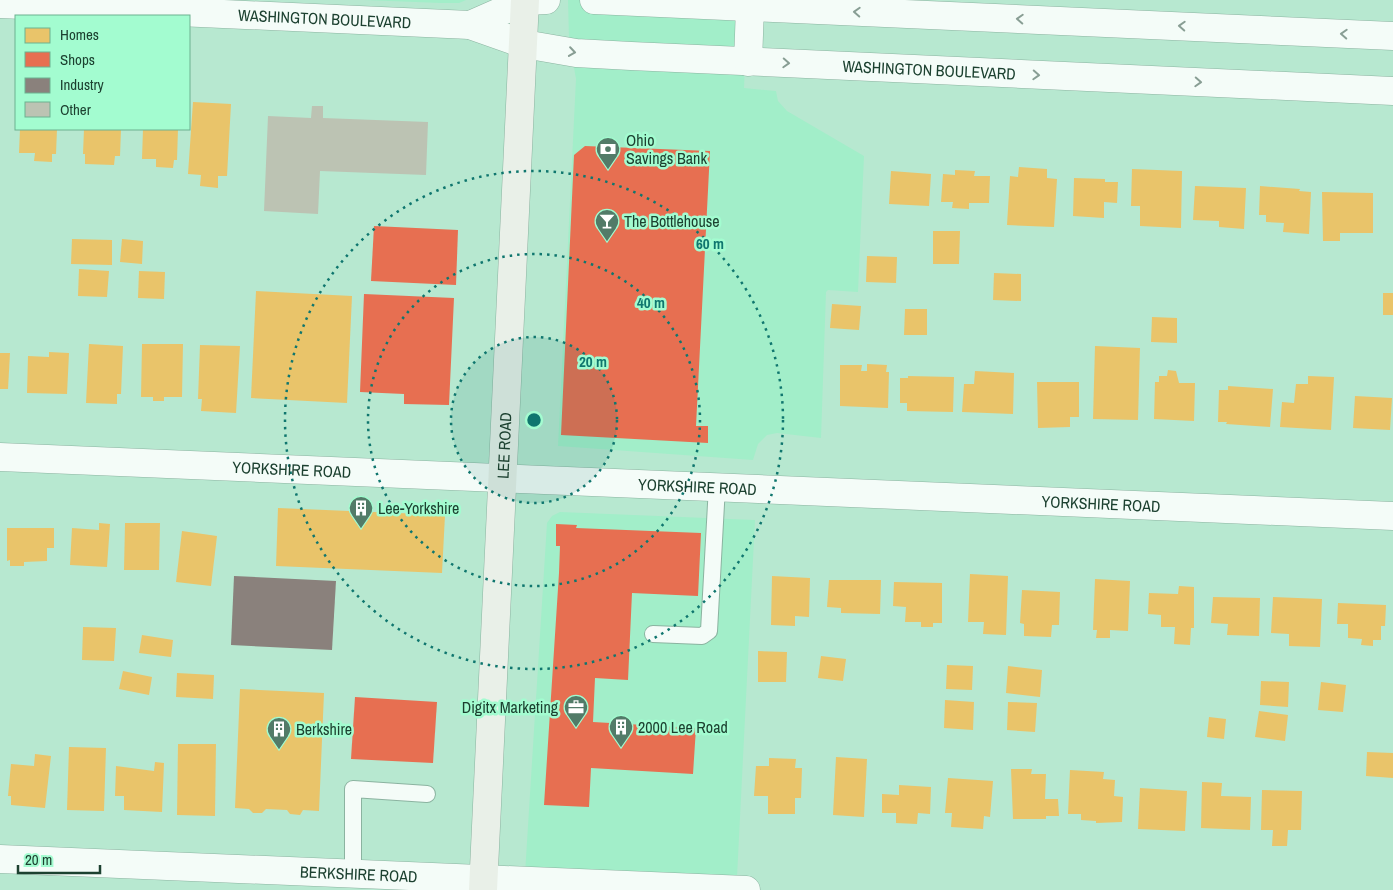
<svg xmlns="http://www.w3.org/2000/svg" width="1393" height="890" font-family="'Archivo Narrow',sans-serif">
<style>
.built{fill:#a2eec9}
.homes{fill:#e9c46a}
.shops{fill:#e76f51}
.industry{fill:#8a817c}
.building{fill:#bcc3b3}
.lines{fill:none;stroke-linecap:round;stroke-linejoin:round}
.lane-casing{stroke:#8bb3a0;stroke-width:18}
.street-casing{stroke:#8bb3a0;stroke-width:29}
.secondary-casing{stroke:#8bb3a0;stroke-width:29}
.lane{stroke:#f4fcf8;stroke-width:16}
.street{stroke:#f4fcf8;stroke-width:28}
.secondary{stroke:#e9f0e8;stroke-width:28}
.oneway{stroke:#889e94}
.ring{fill:none;stroke:#0f766e;stroke-width:2.5;stroke-dasharray:2.5 5}
.labels{text-anchor:middle;stroke-width:5;stroke-linejoin:round;paint-order:stroke}
.street-label{font-size:16px;fill:#1c4130;stroke:#a3fcd0}
.poi-label{font-size:16px;fill:#1c4130;stroke:#a3fcd0;text-anchor:start}
.centre{fill:#0f766e;stroke:#a3fcd0;stroke-width:2.5}
.ring-label{font-size:15px;text-anchor:middle;font-weight:bold;fill:#0f766e;stroke:#a3fcd0;stroke-width:5;stroke-linejoin:round;paint-order:stroke}
</style>
<rect width="100%" height="100%" fill="#b7e8d0"/>
<g class="built">
<path d="M364 0H466L459 3H441Z"/>
<path d="M568 0H748L744 88 776 91 778 101 787 111 864 156 858 292 828 290 826 292 821 438 777 433 767 435 758 444 753 460 558 446 576 79 569 39Z"/>
<path d="M560 512 755 520 737 877 524 890 547 523 552 516Z"/>
</g>
<g class="homes">
<path d="M193 102 231 104 227 176H218V188L200 186 201 175 188 174Z"/>
<path d="M20 129H57L56 154H52V162L34 161 35 153H19Z"/>
<path d="M84 129H121L120 156H115L114 165 85 164V154H83Z"/>
<path d="M143 129H178L177 160H174L173 168 156 167V159H142Z"/>
<path d="M1019 167 1047 169V178L1057 179 1054 227 1007 225 1010 176 1018 177Z"/>
<path d="M1132 169 1182 171 1181 228 1140 226V206H1131Z"/>
<path d="M955 170 975 171 974 176H990L989 203H969V209L952 208 953 202H941L943 174 955 175Z"/>
<path d="M891 171 931 174 929 206 889 204Z"/>
<path d="M1074 178 1105 179V182H1118L1117 203 1104 202V218L1073 216Z"/>
<path d="M1195 186 1246 188 1244 229 1219 227V221L1193 220Z"/>
<path d="M1260 186 1300 189 1299 191 1311 192 1309 234 1283 232 1284 223 1266 222V215H1259Z"/>
<path d="M1322 192 1373 193V233H1340V241H1323Z"/>
<path d="M933 231H960L959 264H933Z"/>
<path d="M72 239 112 240V265L71 264Z"/>
<path d="M122 239 143 241 142 264 120 262Z"/>
<path d="M867 256 897 257 896 283 866 282Z"/>
<path d="M79 269 109 271 107 297 78 296Z"/>
<path d="M139 271 165 272 164 299 138 298Z"/>
<path d="M994 273 1021 274V301L993 300Z"/>
<path d="M256 291 352 296 347 403 251 398Z"/>
<rect x="1383" y="293" width="10" height="22"/>
<path d="M832 304 861 306 859 330 830 328Z"/>
<path d="M905 309H927V335H904Z"/>
<path d="M1152 317 1177 318V343L1151 342Z"/>
<path d="M89 344 123 346 121 394H117V404L86 403Z"/>
<path d="M142 344H183L182 397H164V401H153V397H141Z"/>
<path d="M200 345 240 346 236 413 201 411 202 399H198Z"/>
<path d="M1095 346 1140 348 1138 420 1093 419Z"/>
<path d="M49 352 69 353 67 394 27 393 28 356 49 357Z"/>
<path d="M0 353H10L8 389H0Z"/>
<path d="M867 364 887 365 886 372H889L888 408 840 406V365H862L861 371H867Z"/>
<path d="M1168 370 1176 371 1179 383H1195L1194 421 1154 419 1155 382H1159V376H1167Z"/>
<path d="M975 371 1014 373 1013 414 962 412 964 384H974Z"/>
<path d="M908 376 954 377 953 412 907 411V403H900V378H908Z"/>
<path d="M1308 376 1334 377 1331 430 1280 427 1282 402 1294 403 1296 384H1308Z"/>
<path d="M1037 382H1079V417H1070V427L1038 428Z"/>
<path d="M1228 386 1273 389 1270 427 1226 424 1227 422H1218L1219 390H1228Z"/>
<path d="M1355 396 1392 398 1390 430 1353 428Z"/>
<path d="M278 508 445 515 442 573 276 566Z"/>
<path d="M99 523 110 524 107 567 70 565 72 528 99 530Z"/>
<path d="M125 523H160L159 570H124Z"/>
<path d="M7 528H54V548H47V561L24 562V566H10V560L7 561Z"/>
<path d="M182 531 217 536 211 586 176 582Z"/>
<path d="M970 574 1008 576 1006 635 983 634 984 622H968Z"/>
<path d="M772 576 810 578 809 617 795 616V626L771 625Z"/>
<path d="M1095 579 1130 581 1128 631 1110 630V638H1096L1097 630H1093Z"/>
<path d="M829 580H881L880 614 841 613V608L827 607Z"/>
<path d="M894 582 942 583V623H933V627H921V622H905L906 607 893 606Z"/>
<path d="M1179 586 1194 587V628H1191L1190 645 1174 644 1175 627H1161V615L1148 614 1149 593 1178 594Z"/>
<path d="M1022 590 1060 592 1059 625H1052L1051 637 1024 636V624L1020 623Z"/>
<path d="M1213 597 1260 598 1259 636 1227 635 1228 624 1211 623Z"/>
<path d="M1273 597 1322 599 1320 647 1289 646V634L1271 633Z"/>
<path d="M1338 603 1386 605 1385 626H1381V640H1373V646L1361 645 1362 639 1348 638V624H1337Z"/>
<path d="M83 627 116 628 114 661 82 660Z"/>
<path d="M142 635 173 640 171 657 139 653Z"/>
<path d="M758 651 787 652 786 682H758Z"/>
<path d="M821 656 846 659 843 681 818 678Z"/>
<path d="M947 665 973 666 972 690 946 689Z"/>
<path d="M1008 666 1042 670 1040 697 1006 693Z"/>
<path d="M123 671 152 677 149 695 119 689Z"/>
<path d="M177 673 214 675 213 699 176 697Z"/>
<path d="M1261 681 1289 682 1288 707 1260 705Z"/>
<path d="M1321 682 1346 685 1343 712 1318 710Z"/>
<path d="M240 689 324 693 319 811 303 810 300 815 290 814 287 810 266 809 262 813H253L249 809 235 808Z"/>
<path d="M945 700 974 702 973 730 944 728Z"/>
<path d="M1008 702 1037 703 1035 732 1007 730Z"/>
<path d="M1259 711 1288 715 1285 741 1255 737Z"/>
<path d="M1209 717 1226 719 1224 739 1207 737Z"/>
<path d="M178 744H216L215 816 177 815Z"/>
<path d="M69 747 106 748 104 811 67 810Z"/>
<path d="M1367 752 1393 753V778L1366 776Z"/>
<path d="M35 754 51 756 45 808 11 805V796H8L11 764 34 766Z"/>
<path d="M836 757 867 759 864 817 833 815Z"/>
<path d="M769 758 796 759 795 768H802L801 798H795V814H768V796H754L756 766H769Z"/>
<path d="M155 762 164 763 162 812 124 810V796H115L116 766 154 771Z"/>
<path d="M1011 769H1032L1031 774H1046L1045 799H1058L1059 816H1046V819H1013Z"/>
<path d="M1070 770 1104 772 1103 779 1115 780 1114 796 1123 797 1122 822 1096 823V821L1081 820V814H1068Z"/>
<path d="M948 778 993 781 990 817 984 816 983 829 951 827 952 813H945Z"/>
<path d="M1202 782 1222 783 1221 796 1251 797 1250 830 1201 828Z"/>
<path d="M899 785 931 787 930 814 918 813 917 824 896 823V813H882V794L899 795Z"/>
<path d="M1140 788 1187 791 1185 831 1138 829Z"/>
<path d="M1262 790 1302 791 1301 830H1288L1287 846H1272L1273 830H1261Z"/>
</g>
<g class="shops">
<path d="M585 146 710 151 696 426H708V443L561 435 574 155Z"/>
<path d="M374 226 458 230 456 285 371 281Z"/>
<path d="M364 294 454 298 449 405 404 404V394L360 392Z"/>
<path d="M556 524 577 525 576 528 701 533 698 596 632 593 628 680 595 678 593 722 696 728 693 774 591 768 589 807 544 805 559 573 560 546H556Z"/>
<path d="M355 697 437 702 433 763 351 759Z"/>
</g>
<path class="industry" d="M234 576 336 581 332 650 231 645Z"/>
<path class="building" d="M312 106H323V118L428 122 426 175 320 171 318 214 264 211 268 116 311 118Z"/>
<g class="lines">
<g class="lane-casing">
<g id="lane">
<path d="M653 634 702 636 709 631 717 486"/>
<path d="M353 874V789L427 794"/>
</g>
</g>
<g class="street-casing">
<g id="street">
<path d="M594 0 1393 36"/>
<path id="s1" d="M0 4 470 25 524 44 576 53 631 56 1393 91"/>
<path d="M470 25 525 1 546 0"/>
<path d="M748 62 750 7"/>
<path id="s2" d="M0 457 1393 516"/>
<path id="s3" d="M0 859 746 890"/>
</g>
</g>
<g class="secondary-casing">
<g id="secondary">
<path id="s4" d="M483 890 525 0"/>
</g>
</g>
<use href="#lane" class="lane"/>
<use href="#street" class="street"/>
<use href="#secondary" class="secondary"/>
</g>
<defs><path id="oneway-chevron" d="M-2-3.5L2.5 0L-2 3.5" fill="none" stroke-width="1.6" stroke-linecap="round" stroke-linejoin="round" transform="scale(1.25)"/></defs>
<g class="oneway">
<use href="#oneway-chevron" transform="translate(857 12) rotate(-177)"/>
<use href="#oneway-chevron" transform="translate(1020 19) rotate(-177)"/>
<use href="#oneway-chevron" transform="translate(1182 26) rotate(-177)"/>
<use href="#oneway-chevron" transform="translate(1344 34) rotate(-177)"/>
<use href="#oneway-chevron" transform="translate(572 52) rotate(8)"/>
<use href="#oneway-chevron" transform="translate(786 63) rotate(3)"/>
<use href="#oneway-chevron" transform="translate(1036 75) rotate(3)"/>
<use href="#oneway-chevron" transform="translate(1198 82) rotate(3)"/>
</g>
<circle cx="534" cy="420" r="83" fill="#0f766e" fill-opacity=".12"/>
<g class="ring">
<circle cx="534" cy="420" r="83"/>
<circle cx="534" cy="420" r="166"/>
<circle cx="534" cy="420" r="249"/>
</g>
<defs>
<g id="bank-pin" transform="scale(1.25)"><path d="M0 17L-7.5 6A9.5 9.5 0 1 1 7.5 6Z" fill="#527b68" stroke="#a3fcd0"/><path d="M-6-4H6V4H-6ZM0-2.3a2.3 2.3 0 1 0 0 4.6a2.3 2.3 0 1 0 0-4.6Z" fill="#fff"/></g>
<g id="bar-pin" transform="scale(1.25)"><path d="M0 17L-7.5 6A9.5 9.5 0 1 1 7.5 6Z" fill="#527b68" stroke="#a3fcd0"/><path d="M-6-5H6L.8 .8V4.5H3.5V6h-7V4.5H-.8V.8Z" fill="#fff"/></g>
<g id="building-pin" transform="scale(1.25)"><path d="M0 17L-7.5 6A9.5 9.5 0 1 1 7.5 6Z" fill="#527b68" stroke="#a3fcd0"/><path d="M-4-6H4V6H1V3H-1V6H-4ZM-2.5-4.3h1.7v1.8h-1.7ZM.8-4.3h1.7v1.8H.8ZM-2.5-1h1.7V.8h-1.7ZM.8-1h1.7V.8H.8Z" fill="#fff"/></g>
<g id="office-pin" transform="scale(1.25)"><path d="M0 17L-7.5 6A9.5 9.5 0 1 1 7.5 6Z" fill="#527b68" stroke="#a3fcd0"/><path d="M-6-3h4V-5.5h4V-3h4V5H-6ZM-1-4.5V-3h2v-1.5ZM-6 0V1H6V0Z" fill="#fff"/></g>
</defs>
<g fill-rule="evenodd">
<use href="#bank-pin" x="608" y="149"/>
<use href="#bar-pin" x="607" y="221"/>
<use href="#building-pin" x="361" y="508"/>
<use href="#office-pin" x="576" y="707"/>
<use href="#building-pin" x="621" y="727"/>
<use href="#building-pin" x="279" y="729"/>
</g>
<g class="labels">
<g class="street-label">
<text dy="6" stroke="none"><textPath href="#s1" startOffset="325">WASHINGTON BOULEVARD</textPath></text>
<text dy="6" stroke="none"><textPath href="#s1" startOffset="934">WASHINGTON BOULEVARD</textPath></text>
<text dy="6" stroke="none"><textPath href="#s4" startOffset="445">LEE ROAD</textPath></text>
<text dy="6" stroke="none"><textPath href="#s2" startOffset="292">YORKSHIRE ROAD</textPath></text>
<text dy="6" stroke="none"><textPath href="#s2" startOffset="698">YORKSHIRE ROAD</textPath></text>
<text dy="6" stroke="none"><textPath href="#s2" startOffset="1102">YORKSHIRE ROAD</textPath></text>
<text dy="6" stroke="none"><textPath href="#s3" startOffset="359">BERKSHIRE ROAD</textPath></text>
</g>
<g class="poi-label">
<text x="626" y="146">Ohio<tspan x="626" dy="18">Savings Bank</tspan></text>
<text x="624" y="227">The Bottlehouse</text>
<text x="378" y="514">Lee-Yorkshire</text>
<text x="558" y="713" text-anchor="end">Digitx Marketing</text>
<text x="638" y="733">2000 Lee Road</text>
<text x="296" y="735">Berkshire</text>
</g>
</g>
<circle cx="534" cy="420" r="8" class="centre"/>
<g class="ring-label">
<text x="710" y="249">60 m</text>
<text x="651" y="308">40 m</text>
<text x="593" y="367">20 m</text>
</g>
<rect x="15" y="15" width="175" height="115" fill="#a3fcd0" stroke="#6db190"/>
<rect x="25" y="28" width="25" height="15" fill="#e9c46a" stroke="#6db190"/>
<text x="60" y="40" font-size="15" fill="#1c4130">Homes</text>
<rect x="25" y="52" width="25" height="15" fill="#e76f51" stroke="#6db190"/>
<text x="60" y="65" font-size="15" fill="#1c4130">Shops</text>
<rect x="25" y="78" width="25" height="15" fill="#8a817c" stroke="#6db190"/>
<text x="60" y="90" font-size="15" fill="#1c4130">Industry</text>
<rect x="25" y="102" width="25" height="15" fill="#bcc3b3" stroke="#6db190"/>
<text x="60" y="115" font-size="15" fill="#1c4130">Other</text>
<path d="M18 865v8h82v-8" fill="none" stroke="#1c4130" stroke-width="2.5"/>
<text x="25" y="865" font-size="15" fill="#1c4130" stroke="#a3fcd0" stroke-width="4" paint-order="stroke">20 m</text>
</svg>
